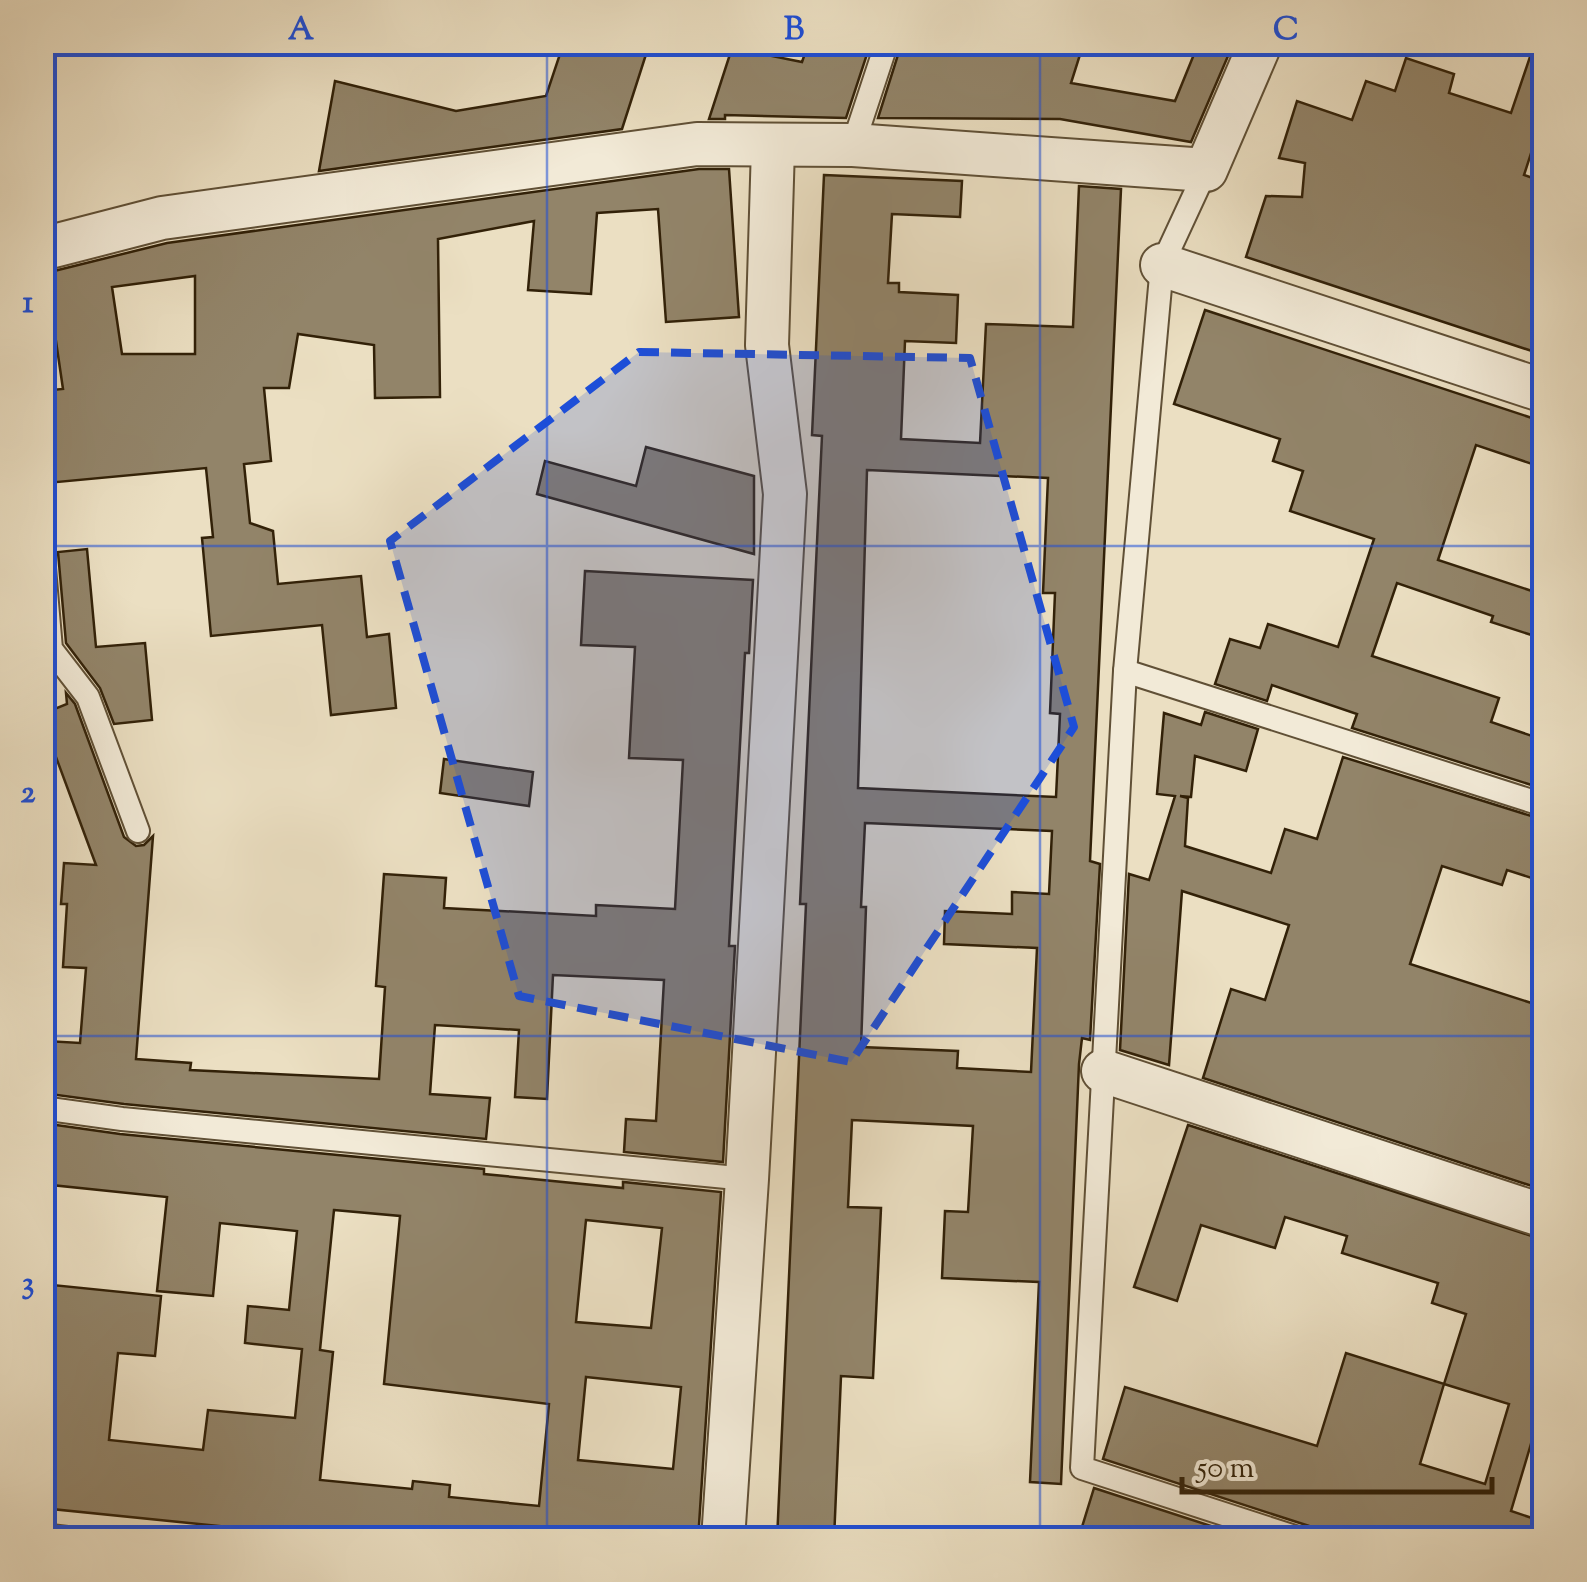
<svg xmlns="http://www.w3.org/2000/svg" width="1587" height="1582" font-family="'Sorts Mill Goudy',serif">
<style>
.building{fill:#928469;stroke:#322108;stroke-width:2.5;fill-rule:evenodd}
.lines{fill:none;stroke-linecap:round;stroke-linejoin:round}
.service-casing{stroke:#605036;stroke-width:26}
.minor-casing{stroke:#605036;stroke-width:46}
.service{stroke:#f2ead7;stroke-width:22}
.minor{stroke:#f2ead7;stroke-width:42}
.marked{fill:#1d4ed8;fill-opacity:0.2;stroke:#1d4ed8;stroke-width:8;stroke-dasharray:20 12;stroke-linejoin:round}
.grid{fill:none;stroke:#1d4ed8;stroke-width:2.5;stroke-opacity:0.55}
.neatline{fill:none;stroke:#1d4ed8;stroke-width:4}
.grid-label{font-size:32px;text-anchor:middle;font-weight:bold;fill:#1d4ed8}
</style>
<rect width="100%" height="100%" fill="#ebdfc2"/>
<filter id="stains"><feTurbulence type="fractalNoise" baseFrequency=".002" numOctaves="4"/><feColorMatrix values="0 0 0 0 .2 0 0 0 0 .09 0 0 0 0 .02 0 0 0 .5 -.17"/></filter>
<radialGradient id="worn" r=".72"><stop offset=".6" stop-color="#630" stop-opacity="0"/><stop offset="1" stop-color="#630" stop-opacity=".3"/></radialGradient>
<g class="building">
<path d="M564 42H650L622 129 319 171 335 81 456 111 546 96Z"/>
<path d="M809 42H871L846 118 725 115V119H709L732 48 802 62Z"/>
<path d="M902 42H1084L1071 83 1175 101 1199 42H1234L1191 142 1060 119 878 118Z"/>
<path d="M1535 42H1544V113L1524 175 1544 182V355L1246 257 1266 196 1302 197 1305 163 1279 158 1297 101 1352 120 1366 81 1395 91 1406 58 1454 74 1449 93 1511 113Z"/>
<path d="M699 169H729L739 317 666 322 658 209 597 213 591 294 528 290 534 221 438 239 440 397 375 398 374 345 298 334 289 388H264L271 461 244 464 250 523 273 531 278 584 361 576 367 637 389 634 396 708 331 715 322 625 211 636 202 538 213 537 206 468 47 483 42 391 63 389 46 273 167 243ZM195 276V354H122L112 287Z"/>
<path d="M824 175 962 181 960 217 892 214 888 283H899V292L958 295 956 343 905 341 901 439 980 443 986 324 1073 327 1079 186 1121 189 1090 861 1100 864 1090 1040 1082 1038 1079 1064 1061 1484 1030 1482 1039 1282 942 1278 945 1211 968 1212 973 1126 852 1120 848 1207 881 1208 873 1378 841 1376 834 1540H777L806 904H800L822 436 812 435ZM867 470 1048 478 1043 593H1055L1050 713 1060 714 1056 797 858 788ZM865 823 1052 831 1049 894 1012 892V914L945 911 944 944 1037 948 1031 1072 957 1068 958 1051 861 1047 866 907H861Z"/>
<path d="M1205 310 1544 422V468L1476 445 1438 560 1544 595V639L1491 622 1493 616 1397 583 1372 656 1499 698 1491 722 1544 740V789L1352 728 1357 714 1272 685 1267 701 1215 684 1230 639 1260 648 1268 624 1338 647 1374 539 1290 511 1303 471 1273 461 1280 439 1174 404Z"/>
<path d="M646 447 754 476V554L537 494 545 461 636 486Z"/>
<path d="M87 549 96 647 145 643 152 720 114 724 100 688 66 643 58 552Z"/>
<path d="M585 571 753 580 749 653H745L729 946H735L723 1162 624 1152 626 1119 656 1121 664 980 553 975 547 1099 515 1097 519 1030 435 1025 430 1094 490 1098 486 1139 124 1104 42 1093 46 1041 80 1043 86 968 63 967 67 904H61L64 863 96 865 53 749 42 753V714L67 704 66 693 75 704 124 837 136 846 144 845 153 836 136 1059 191 1063 190 1070 379 1079 385 987 376 986 384 874 446 878 444 908 596 916V905L675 909 683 760 629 758 635 647 581 645Z"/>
<path d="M1205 712 1258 729 1246 771 1195 756 1191 797 1180 796 1188 798 1185 846 1271 873 1285 829 1317 839 1343 757 1544 820V882L1507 870 1502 885 1442 866 1410 964 1544 1007V1088L1535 1118 1544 1122V1190L1203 1078 1231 989 1265 1000 1289 925 1182 891 1169 1065 1120 1050 1129 874 1149 880 1175 796 1157 794 1164 713 1201 725Z"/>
<path d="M444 759 533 772 529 806 440 793Z"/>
<path d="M42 1123 120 1134 484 1169V1174L623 1188V1182L721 1192 698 1540H356L42 1508V1415L53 1285 161 1296 155 1356 118 1353 109 1440 203 1450 208 1410 295 1418 302 1349 245 1343 248 1306 289 1310 297 1231 220 1223 213 1296 157 1291 167 1197 42 1184ZM334 1210 400 1216 384 1384 549 1404 539 1506 449 1497 450 1485 413 1481 412 1489 320 1480 333 1352 320 1350ZM586 1220 662 1228 651 1328 576 1322ZM586 1377 681 1387 673 1469 578 1460Z"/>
<path d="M1188 1125 1544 1240V1400L1511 1511 1544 1522V1540H1319L1316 1531 1309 1526 1103 1459 1125 1387 1317 1446 1346 1353 1444 1384 1466 1314 1432 1303 1438 1283 1342 1253 1347 1236 1285 1217 1275 1248 1201 1225 1177 1301 1134 1287ZM1444 1384 1509 1404 1485 1484 1420 1464Z"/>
<path d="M1094 1488 1254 1540H1078Z"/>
</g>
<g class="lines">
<g class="service-casing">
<g id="service">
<path d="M853 145 887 42"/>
<path d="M1206 170 1162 265 1125 671 1082 1468 1304 1540"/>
<path d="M42 545 51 649 88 697 138 831"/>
<path d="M1125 671 1544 805"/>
<path d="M42 1108 122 1119 747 1179"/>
<path d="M42 1535 85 1540"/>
</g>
</g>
<g class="minor-casing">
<g id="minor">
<path d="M42 249 162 218 697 144 853 145 1206 170 1261 42"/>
<path d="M1162 265 1544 391"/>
<path d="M1103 1071 1544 1216"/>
<path d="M723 1540 747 1179 785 494 767 345 773 147"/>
</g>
</g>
<use href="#service" class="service"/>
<use href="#minor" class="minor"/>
</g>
<path class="marked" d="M639 352 970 358 1074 727 851 1062 519 996 390 541Z"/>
<path class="grid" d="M547 42V1540M1040 42V1540M42 546H1544M42 1036H1544"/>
<rect width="1587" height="1582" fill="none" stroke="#ebdfc2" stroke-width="110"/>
<path d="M1182 1477v15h310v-15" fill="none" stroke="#322108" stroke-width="5"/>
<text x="1197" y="1477" font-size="30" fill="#322108" stroke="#f2ead7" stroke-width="8" paint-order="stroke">50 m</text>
<rect x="55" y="55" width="1477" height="1472" class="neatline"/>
<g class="grid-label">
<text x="301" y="39">A</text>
<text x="794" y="39">B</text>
<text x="1286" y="39">C</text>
<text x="28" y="312">1</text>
<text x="28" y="802">2</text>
<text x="28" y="1293">3</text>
</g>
<rect width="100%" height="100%" filter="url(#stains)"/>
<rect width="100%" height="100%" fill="url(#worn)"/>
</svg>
